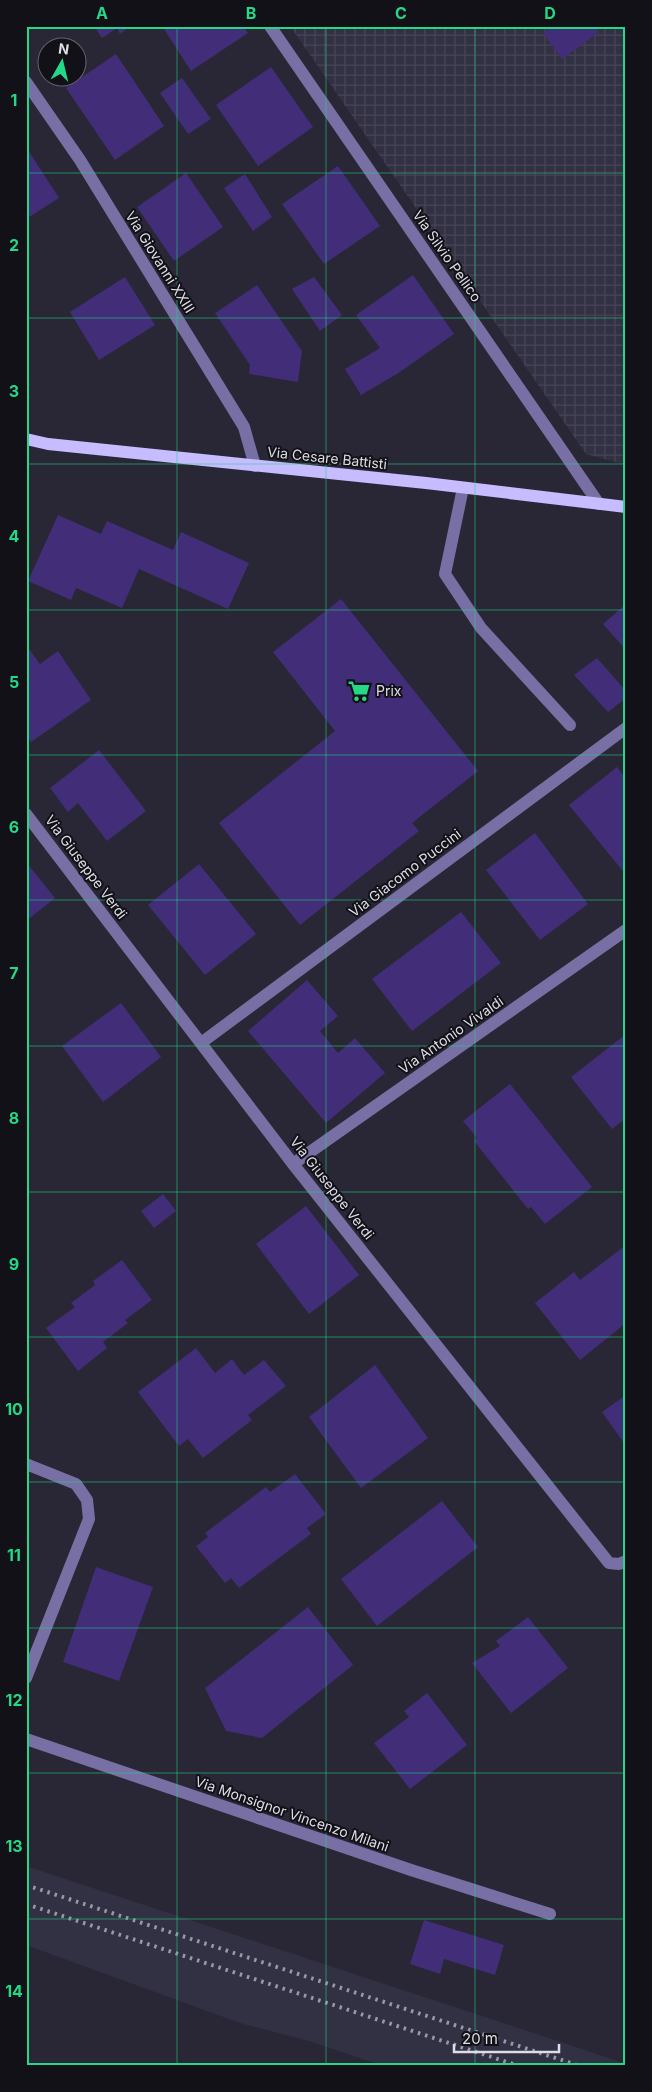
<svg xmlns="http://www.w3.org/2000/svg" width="652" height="2092" font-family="Inter,sans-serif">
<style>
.built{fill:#323043}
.industrial{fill:url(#industrial-grid)}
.building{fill:#412d78}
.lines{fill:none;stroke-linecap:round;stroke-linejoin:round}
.minor{stroke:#786fa4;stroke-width:12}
.major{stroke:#c6bcff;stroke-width:12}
.rail{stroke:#9a98a4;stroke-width:4;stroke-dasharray:2.5 5;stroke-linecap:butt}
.grid{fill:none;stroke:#23d886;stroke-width:1;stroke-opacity:0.55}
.labels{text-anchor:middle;stroke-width:4;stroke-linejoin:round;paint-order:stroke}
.street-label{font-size:14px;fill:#dedce6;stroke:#121117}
.poi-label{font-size:14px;fill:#dedce6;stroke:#121117;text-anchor:start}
.neatline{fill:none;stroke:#23d886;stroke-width:2}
.grid-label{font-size:16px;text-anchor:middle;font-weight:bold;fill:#23d886}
</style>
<defs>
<pattern id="industrial-grid" width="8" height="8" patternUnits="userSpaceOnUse" patternTransform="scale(1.25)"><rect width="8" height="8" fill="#323043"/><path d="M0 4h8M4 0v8" fill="none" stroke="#464455"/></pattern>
</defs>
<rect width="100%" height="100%" fill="#292735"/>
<path class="built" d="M26 1866 561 2042 626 2064V2066H383L309 2041 240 2023 26 1945Z"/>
<path class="industrial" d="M290 26H626V465L586 454Z"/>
<g class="building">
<path d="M94 26H131L120 34 117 28 102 38Z"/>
<path d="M162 26H243L248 33 191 71Z"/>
<path d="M552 26H595L599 32 562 59 543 33Z"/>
<path d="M116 54 164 126 115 160 66 88Z"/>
<path d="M271 67 313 127 258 166 216 105Z"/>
<path d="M182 78 211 119 188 134 160 93Z"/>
<path d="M26 147 59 198 26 219Z"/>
<path d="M338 166 380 226 324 264 282 204Z"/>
<path d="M186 173 223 227 174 261 137 207Z"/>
<path d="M245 174 272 217 253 231 224 188Z"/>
<path d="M413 275 454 334 397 374 361 395 345 369 380 348 356 315Z"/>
<path d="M125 277 155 325 99 360 70 312Z"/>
<path d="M314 277 342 315 320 331 292 289Z"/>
<path d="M257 285 302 351 298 382 249 374 250 365 215 313Z"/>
<path d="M58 515 101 534 107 521 173 550 181 532 249 563 228 609 139 569 122 608 76 588 71 600 28 581Z"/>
<path d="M341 599 478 771 412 823 419 831 300 925 219 823 335 731 273 652Z"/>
<path d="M626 604V650L603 624Z"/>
<path d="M26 645 40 664 58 651 91 700 31 742 26 735Z"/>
<path d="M597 658 626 691V698L608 712 574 675Z"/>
<path d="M99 750 146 811 107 841 78 803 68 812 50 788Z"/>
<path d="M617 767 626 779V875L569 805Z"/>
<path d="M535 833 588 904 540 940 486 870Z"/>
<path d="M26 862 55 898 26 921Z"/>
<path d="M199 864 256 934 205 975 148 905Z"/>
<path d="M461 912 501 963 412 1031 372 979Z"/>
<path d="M307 980 338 1016 320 1031 338 1053 355 1038 385 1073 326 1123 248 1031Z"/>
<path d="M121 1003 161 1057 103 1102 62 1046Z"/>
<path d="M626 1034V1118L612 1129 571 1077Z"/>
<path d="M510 1084 592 1187 545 1224 531 1207 528 1209 474 1141 477 1138 463 1121Z"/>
<path d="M163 1194 176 1211 154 1228 141 1211Z"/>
<path d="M306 1206 359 1275 309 1314 256 1244Z"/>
<path d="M626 1245V1323L580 1360 535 1303 574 1272 580 1280Z"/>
<path d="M122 1260 152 1300 125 1320 128 1323 103 1342 107 1348 78 1371 46 1328 75 1307 71 1303 95 1285 93 1281Z"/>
<path d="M196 1348 215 1373 232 1359 244 1375 264 1360 286 1386 248 1415 252 1420 203 1458 188 1439 179 1446 138 1392Z"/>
<path d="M375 1365 428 1438 361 1488 309 1417Z"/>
<path d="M626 1395V1446L602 1412Z"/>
<path d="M295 1474 326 1514 307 1528 311 1534 239 1588 231 1578 225 1583 196 1546 208 1537 205 1533 266 1487 270 1492Z"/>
<path d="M442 1501 478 1547 377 1626 341 1579Z"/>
<path d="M96 1567 153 1587 119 1681 63 1662Z"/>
<path d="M308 1607 353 1665 262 1738 226 1731 205 1688Z"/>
<path d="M528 1617 568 1668 511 1713 472 1663 500 1646 496 1641Z"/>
<path d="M427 1693 467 1745 410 1789 374 1743 409 1717 404 1711Z"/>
<path d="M424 1920 504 1945 495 1975 444 1959 440 1974 410 1964Z"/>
</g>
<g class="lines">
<g class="minor">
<path d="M270 26 599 504"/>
<path d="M26 82 80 160 244 427 255 466"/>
<path d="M463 488 445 574 481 628 570 725"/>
<path d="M26 814 293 1164 609 1563 619 1564 626 1561"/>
<path d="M201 1043 626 728"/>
<path d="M293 1164 626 930"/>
<path d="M26 1464 76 1484 87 1500 89 1519 26 1678"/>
<path d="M26 1739 411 1870 550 1914"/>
</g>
<path class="major" d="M26 439 48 444 426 483 626 507"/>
<g class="rail">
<path d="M26 1885 580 2066"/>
<path d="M26 1904 519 2066"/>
</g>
</g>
<path class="grid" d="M177 26V2066M326 26V2066M475 26V2066M26 173H626M26 318H626M26 464H626M26 610H626M26 755H626M26 900H626M26 1046H626M26 1192H626M26 1337H626M26 1482H626M26 1628H626M26 1773H626M26 1919H626"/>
<defs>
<g id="supermarket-bare" transform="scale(1.725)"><path d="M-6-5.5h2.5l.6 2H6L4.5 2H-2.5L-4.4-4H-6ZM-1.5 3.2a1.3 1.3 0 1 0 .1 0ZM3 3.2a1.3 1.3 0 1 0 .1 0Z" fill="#23d886" stroke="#121117" stroke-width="2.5" paint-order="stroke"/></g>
</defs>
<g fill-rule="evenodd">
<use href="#supermarket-bare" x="359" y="691"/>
</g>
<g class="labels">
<g class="street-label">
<text transform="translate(447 256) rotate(55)" y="5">Via Silvio Pellico</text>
<text transform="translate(160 262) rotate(58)" y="5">Via Giovanni XXIII</text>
<text transform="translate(327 458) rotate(6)" y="5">Via Cesare Battisti</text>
<text transform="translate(86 867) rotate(53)" y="5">Via Giuseppe Verdi</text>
<text transform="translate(405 873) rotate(-37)" y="5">Via Giacomo Puccini</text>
<text transform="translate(451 1035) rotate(-35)" y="5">Via Antonio Vivaldi</text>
<text transform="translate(332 1188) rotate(52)" y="5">Via Giuseppe Verdi</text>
<text transform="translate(292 1814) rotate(19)" y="5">Via Monsignor Vincenzo Milani</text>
</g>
<g class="poi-label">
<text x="376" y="696">Prix</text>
</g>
</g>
<rect width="652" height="2092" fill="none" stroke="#121117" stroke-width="55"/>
<g transform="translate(62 62) rotate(8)"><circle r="24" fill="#121117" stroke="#64626a"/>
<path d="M0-4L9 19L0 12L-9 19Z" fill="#23d886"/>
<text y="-8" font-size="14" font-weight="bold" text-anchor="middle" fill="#dedce6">N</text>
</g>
<path d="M454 2044v8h105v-8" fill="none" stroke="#dedce6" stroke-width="2.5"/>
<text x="462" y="2044" font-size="15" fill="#dedce6" stroke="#121117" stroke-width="4" paint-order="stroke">20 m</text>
<rect x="28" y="28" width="596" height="2036" class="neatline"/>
<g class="grid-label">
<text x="102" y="19">A</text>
<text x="251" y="19">B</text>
<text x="401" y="19">C</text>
<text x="550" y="19">D</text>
<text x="14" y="106">1</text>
<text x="14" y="251">2</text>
<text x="14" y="397">3</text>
<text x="14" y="542">4</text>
<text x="14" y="688">5</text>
<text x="14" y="833">6</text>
<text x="14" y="979">7</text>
<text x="14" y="1124">8</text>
<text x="14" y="1270">9</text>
<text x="14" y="1415">10</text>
<text x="14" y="1561">11</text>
<text x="14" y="1706">12</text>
<text x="14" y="1852">13</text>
<text x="14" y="1997">14</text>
</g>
</svg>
